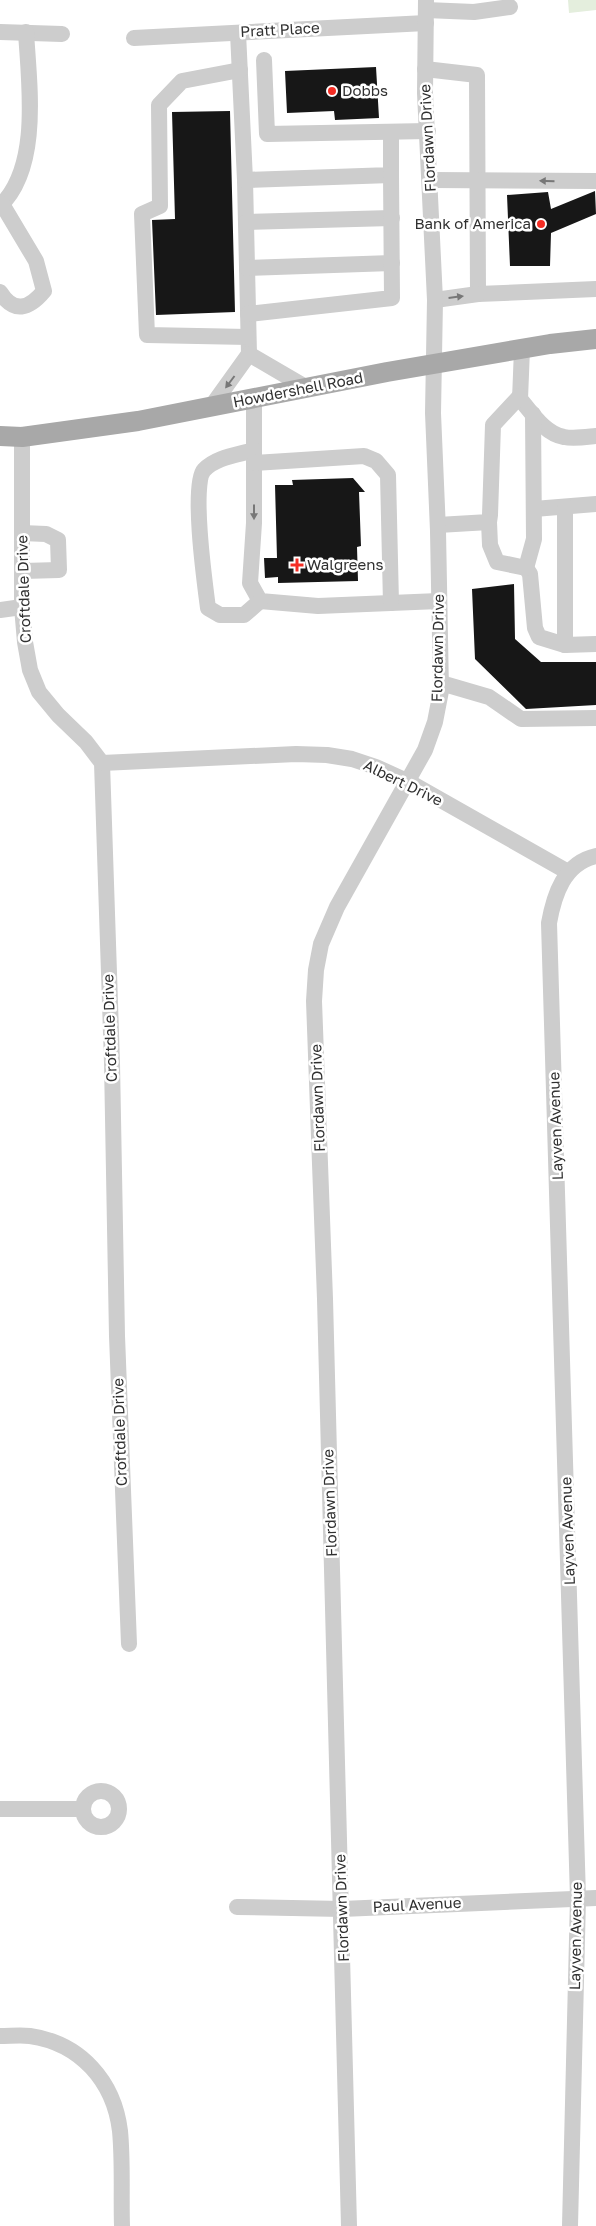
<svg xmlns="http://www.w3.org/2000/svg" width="596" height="2226" font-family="'Golos Text',sans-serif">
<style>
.green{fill:#e4eedd}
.building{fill:#171717}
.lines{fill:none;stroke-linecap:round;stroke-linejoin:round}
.minor{stroke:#cdcdcd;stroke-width:16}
.major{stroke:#a8a8a8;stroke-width:20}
.oneway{fill:#777}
.poi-dot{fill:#f42d24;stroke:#fff;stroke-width:2}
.labels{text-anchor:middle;stroke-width:5;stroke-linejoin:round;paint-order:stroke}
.street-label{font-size:15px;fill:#303030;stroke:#fff}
.poi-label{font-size:15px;fill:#303030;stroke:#fff;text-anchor:start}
</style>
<rect width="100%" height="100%" fill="#fff"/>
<path class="green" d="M568 0H596V10L569 13Z"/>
<g class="building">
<path d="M376 67 379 118 335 120 334 111 287 113 285 71Z"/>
<path d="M230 111 235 312 156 315 152 220 175 219 172 112Z"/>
<path d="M595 191 596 214 551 233 550 266H510L507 195 548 192 551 209Z"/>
<path d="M353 478 365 492H359L361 546 357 547 358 581 278 583V577L265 578 264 558H277L275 485H293L292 480Z"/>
<path d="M514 584 515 639 541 662H596V705L526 709 475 659 472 589Z"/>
</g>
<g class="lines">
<g class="minor">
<path d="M426 10 474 12 510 7"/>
<path d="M0 32 62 34"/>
<path d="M238 33 245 180 249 354"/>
<path d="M134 38 426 23"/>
<path d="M264 60 267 134 428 131"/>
<path d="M425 69 477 75 478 294 596 289"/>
<path d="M240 70 182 81 159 105 160 206 142 214 147 335 248 337"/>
<path d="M245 180 391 175V132"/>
<path d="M431 180 596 181"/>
<path d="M0 206C41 167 29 84 26 32"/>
<path d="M246 222 392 218"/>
<path d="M247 268 392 263"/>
<path d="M0 292C14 314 29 309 44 291L36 261 2 204"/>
<path d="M435 300 478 294"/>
<path d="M248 314 392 298 391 175"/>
<path d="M522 349 520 399C532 413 545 434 564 437 574 439 586 437 596 436"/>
<path d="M254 399V523L250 583 260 601 318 606 439 601"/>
<path d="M211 407 249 354 307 388"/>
<path d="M22 437V607L25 642 30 670 39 692 58 715 86 742 102 763 112 1063 117 1336 129 1644"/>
<path d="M254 450C238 455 216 457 204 470 191 484 205 585 208 608L220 615H244L260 601"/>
<path d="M254 463 364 456 376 461 388 475 391 603"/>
<path d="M534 509 596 504"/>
<path d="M489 522 490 545 497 562 526 568 530 574 535 628 539 637 565 645 596 644"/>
<path d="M438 525 489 522 490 515 493 425 520 396"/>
<path d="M22 533 46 534 58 540 59 570 23 571"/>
<path d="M526 568 534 539 533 414"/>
<path d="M0 610 22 607"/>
<path d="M565 645V507"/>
<path d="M441 683 489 697 521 719 596 718"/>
<path d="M102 763 296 754 327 755 352 759 376 767 409 782 568 872"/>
<circle cx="101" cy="1809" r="18"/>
<path d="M0 1809H83"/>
<path d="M237 1907 342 1909 596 1898"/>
<path d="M0 2036C10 2036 21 2035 30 2036 80 2043 114 2081 120 2131 123 2162 121 2195 122 2226"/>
<path d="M349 2226 325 1299 314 1001 316 970 321 944 337 907 425 750 435 722 441 691 438 531 433 413 435 300 425 93 426 0"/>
<path d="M570 2226 578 1898 549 923C554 895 564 863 596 856"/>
</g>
<path class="major" d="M0 436 22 437 138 421 387 372 550 344 596 339"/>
</g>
<defs><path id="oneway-solid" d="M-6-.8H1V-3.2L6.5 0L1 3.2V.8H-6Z" transform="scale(1.25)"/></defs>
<g class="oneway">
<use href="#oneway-solid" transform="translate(547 181) rotate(-179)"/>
<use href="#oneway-solid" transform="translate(456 297) rotate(-7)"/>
<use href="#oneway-solid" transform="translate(230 382) rotate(127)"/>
<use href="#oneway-solid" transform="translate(254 512) rotate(90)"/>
</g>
<g class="poi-dot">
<circle cx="332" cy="91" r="5"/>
<circle cx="541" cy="224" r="5"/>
<path d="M294.5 557.5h5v5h5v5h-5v5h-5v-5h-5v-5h5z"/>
</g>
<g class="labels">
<g class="street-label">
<text transform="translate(280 30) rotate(-3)" y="5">Pratt Place</text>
<text transform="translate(428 138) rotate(-93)" y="5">Flordawn Drive</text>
<text transform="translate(298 390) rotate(-11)" y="5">Howdershell Road</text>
<text transform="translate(24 589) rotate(-92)" y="5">Croftdale Drive</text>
<text transform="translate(438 648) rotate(-89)" y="5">Flordawn Drive</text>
<text transform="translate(403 783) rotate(26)" y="5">Albert Drive</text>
<text transform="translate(110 1028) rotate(-92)" y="5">Croftdale Drive</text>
<text transform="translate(318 1098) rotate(-92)" y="5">Flordawn Drive</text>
<text transform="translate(556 1126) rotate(-92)" y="5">Layven Avenue</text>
<text transform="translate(120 1432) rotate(-92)" y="5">Croftdale Drive</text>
<text transform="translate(330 1503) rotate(-92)" y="5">Flordawn Drive</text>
<text transform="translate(568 1531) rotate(-92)" y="5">Layven Avenue</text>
<text transform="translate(417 1905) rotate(-3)" y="5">Paul Avenue</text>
<text transform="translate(342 1908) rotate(-92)" y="5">Flordawn Drive</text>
<text transform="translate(576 1936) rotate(-89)" y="5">Layven Avenue</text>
</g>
<g class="poi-label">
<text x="342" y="96">Dobbs</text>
<text x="531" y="229" text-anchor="end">Bank of America</text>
<text x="307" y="570">Walgreens</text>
</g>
</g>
</svg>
